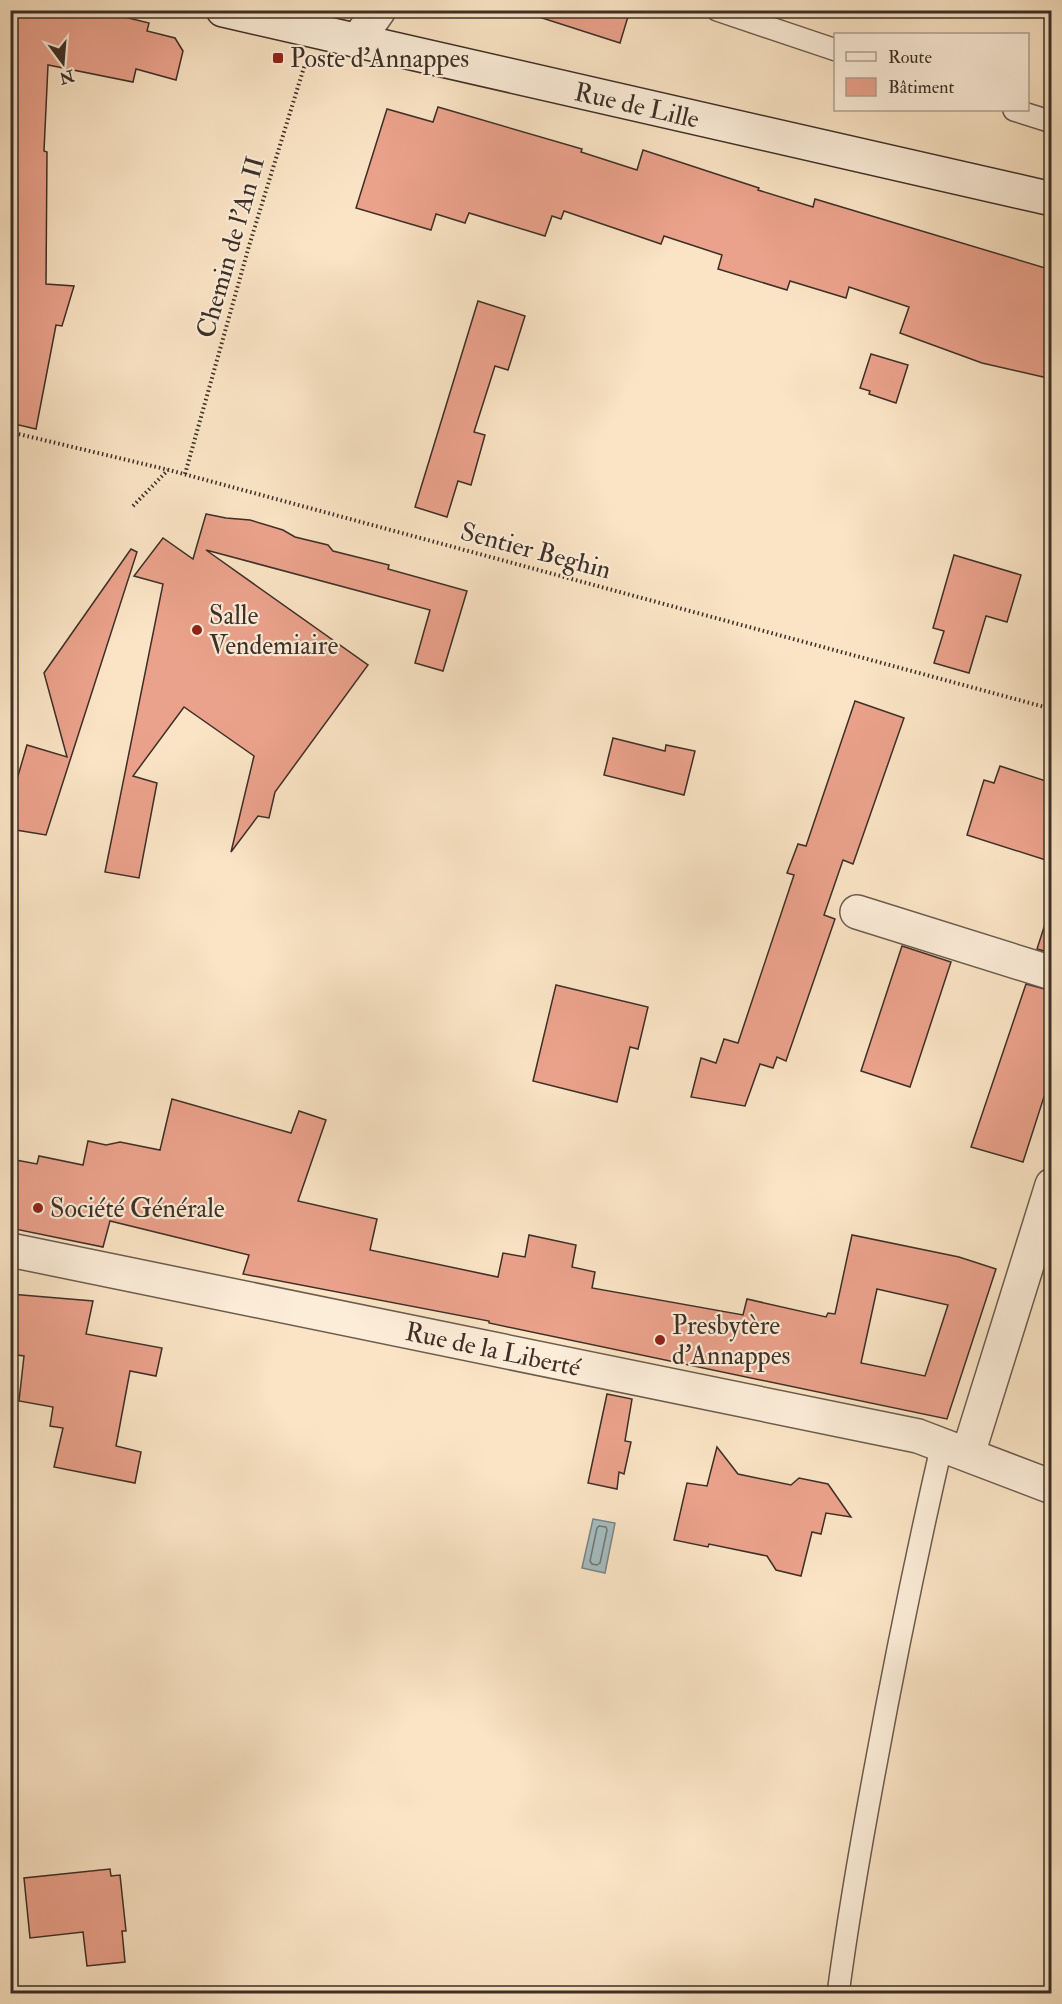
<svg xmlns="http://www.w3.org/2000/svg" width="1062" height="2004" font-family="'IM FELL Double Pica',serif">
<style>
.water{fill:#a4bcc0;stroke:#7b8483;stroke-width:1.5}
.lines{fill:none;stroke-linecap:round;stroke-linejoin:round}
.shore{stroke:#707674;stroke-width:1.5}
.building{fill:#eba28c;stroke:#3d2f27;stroke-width:1.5;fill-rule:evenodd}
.lane-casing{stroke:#6c5c4e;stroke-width:24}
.street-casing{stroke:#6c5c4e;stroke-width:36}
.secondary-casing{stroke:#3d2f27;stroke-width:36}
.path{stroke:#3d2f27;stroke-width:4;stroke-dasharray:1.5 3;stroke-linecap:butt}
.lane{stroke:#fcedd9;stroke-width:21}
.street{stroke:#fcedd9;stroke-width:33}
.secondary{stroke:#fcedd9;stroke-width:33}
.poi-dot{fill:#8f2418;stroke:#fcedd9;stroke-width:2}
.labels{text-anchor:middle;stroke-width:4.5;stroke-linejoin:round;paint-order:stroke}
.poi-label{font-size:26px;fill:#3d2f27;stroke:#fcedd9;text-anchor:start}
.street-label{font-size:26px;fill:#3d2f27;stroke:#fcedd9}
</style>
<rect width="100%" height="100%" fill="#fae4c5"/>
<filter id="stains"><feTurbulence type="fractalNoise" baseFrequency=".00333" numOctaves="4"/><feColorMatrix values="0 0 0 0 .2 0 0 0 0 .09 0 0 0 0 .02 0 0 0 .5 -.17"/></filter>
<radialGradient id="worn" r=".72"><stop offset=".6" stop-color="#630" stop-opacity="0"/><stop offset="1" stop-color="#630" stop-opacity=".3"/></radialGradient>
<path class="water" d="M593 1519 615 1523 605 1573 582 1568Z"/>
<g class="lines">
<path class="shore" d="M599 1526 606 1527 607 1530 600 1563 597 1565 592 1564 590 1561 597 1528Z"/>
</g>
<g class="building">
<path d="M15 10H96L149 23 147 31 175 38 183 51 176 80 136 69 133 82 48 65 44 151 47 152 46 284 74 286 62 326 56 325 36 429 10 423V29H15Z"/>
<path d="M541 10H630L620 43 539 17Z"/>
<path d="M438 107 582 149 581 152 637 170 643 150 759 188 758 190 813 207 815 199 1052 270V379L982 363 900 333 909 307 849 287 846 298 790 281 787 290 718 269 722 255 664 236 661 244 564 211 561 219 552 216 545 236 469 213 465 223 436 214 431 230 356 208 387 109 433 122Z"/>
<path d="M478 301 525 316 508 370 495 366 474 432 485 435 471 485 458 481 447 517 415 507Z"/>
<path d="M871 354 908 365 896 403 869 394 870 391 860 388Z"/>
<path d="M206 514 226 518 250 520 283 530 295 537 328 545 333 551 389 565 388 569 467 591 443 671 415 663 430 610 206 550 368 665 275 792 269 818 258 816 231 852 254 756 184 707 133 776 157 783 139 878 105 872 163 584 134 576 163 538 193 559Z"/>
<path d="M131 549 137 552 46 835 10 829V803L27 745 67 757 44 673Z"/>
<path d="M954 555 1021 575 1007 622 986 616 969 673 934 663 944 631 933 628Z"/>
<path d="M855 701 904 718 853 864 843 860 824 915 835 919 786 1061 777 1057 773 1068 760 1064 745 1106 691 1097 701 1058 716 1063 724 1039 738 1043 794 875 787 873 798 844 806 846Z"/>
<path d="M613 738 665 751 666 745 695 751 684 795 604 775Z"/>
<path d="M1000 766 1052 783V862L967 835 984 780 994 783Z"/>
<path d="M1045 924 1052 925V953L1037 949Z"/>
<path d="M902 946 951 962 910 1087 861 1071Z"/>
<path d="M1026 984 1052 991V1072L1023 1162 971 1147Z"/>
<path d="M556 985 648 1007 638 1049 630 1047 617 1102 533 1081Z"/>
<path d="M172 1099 291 1133 299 1111 326 1120 298 1201 377 1219 370 1250 498 1277 503 1253 525 1257 529 1235 576 1245 572 1267 595 1272 592 1288 743 1315 747 1299 826 1317 828 1313 835 1314 852 1235 959 1257 996 1269 947 1419 489 1323V1321L243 1274 249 1255 110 1221 103 1247 10 1228V1159L37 1164 39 1156 83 1165 88 1141 106 1145 120 1142 160 1150ZM877 1289 948 1305 925 1376 861 1363Z"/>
<path d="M10 1294 93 1301 86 1334 162 1348 156 1376 130 1371 116 1446 141 1452 135 1483 54 1467 63 1428 50 1426 53 1407 19 1401 24 1356 10 1354Z"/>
<path d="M607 1394 632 1399 625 1441 631 1442 624 1474 619 1472 617 1489 588 1483Z"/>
<path d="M717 1447 738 1474 791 1485 799 1478 828 1484 851 1517 826 1513 821 1534 812 1532 801 1576 776 1570 767 1556 709 1544 708 1547 674 1540 687 1483 707 1486Z"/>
<path d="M110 1869 111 1876 120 1875 126 1931H122L125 1962 87 1966 83 1932 30 1938 24 1878Z"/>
</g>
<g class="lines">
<g class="lane-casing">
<g id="lane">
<path d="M717 10 836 50"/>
<path d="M1014 110 1052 122"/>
<path d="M838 1994C848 1918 861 1844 875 1769 895 1660 917 1552 942 1444"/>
</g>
</g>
<g class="street-casing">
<g id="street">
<path d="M357 41 379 10"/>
<path d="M857 912 1052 973"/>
<path d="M10 1250 918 1436 1052 1487"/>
<path d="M968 1454 1052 1185"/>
</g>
</g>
<g class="secondary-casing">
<path id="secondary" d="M223 10 1052 199"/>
</g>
<g class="path">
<path d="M10 432 169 470 1052 709"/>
<path d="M185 474 249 246 305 64"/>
<path d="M133 506 168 470"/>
</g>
<use href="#lane" class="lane"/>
<use href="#street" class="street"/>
<use href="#secondary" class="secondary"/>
</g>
<g class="poi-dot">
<rect x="272" y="52" width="12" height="12" rx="3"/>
<circle cx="197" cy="630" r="6"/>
<circle cx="38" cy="1208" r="6"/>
<circle cx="660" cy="1340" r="6"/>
</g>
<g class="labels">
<g class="poi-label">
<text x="290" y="67">Poste d'Annappes</text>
<text x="209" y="624">Salle<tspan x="209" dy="30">Vendemiaire</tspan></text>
<text x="50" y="1217">Société Générale</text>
<text x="672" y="1334">Presbytère<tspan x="672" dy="30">d'Annappes</tspan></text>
</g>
<g class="street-label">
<text transform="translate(637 105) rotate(13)" y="9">Rue de Lille</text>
<text transform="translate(230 247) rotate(-74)" y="9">Chemin de l'An II</text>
<text transform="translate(536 550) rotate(15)" y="9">Sentier Beghin</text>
<text transform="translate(493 1349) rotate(12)" y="9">Rue de la Liberté</text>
</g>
</g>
<rect width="1062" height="2004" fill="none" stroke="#fae4c5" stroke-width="36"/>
<rect x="12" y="12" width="1038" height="1980" fill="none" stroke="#3d2f27" stroke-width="3"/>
<rect x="18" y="18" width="1026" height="1968" fill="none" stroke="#3d2f27" stroke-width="1.5"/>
<rect x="834" y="33" width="195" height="78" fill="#fcedd9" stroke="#b0a192" stroke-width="1.5"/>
<rect x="846" y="52" width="30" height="9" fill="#fcedd9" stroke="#b0a192" stroke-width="1.5"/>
<text x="888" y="63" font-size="18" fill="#3d2f27">Route</text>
<rect x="846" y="78" width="30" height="18" fill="#eba28c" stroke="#b0a192" stroke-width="1.5"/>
<text x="888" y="93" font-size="18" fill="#3d2f27">Bâtiment</text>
<g transform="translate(63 63) rotate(164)" stroke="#fcedd9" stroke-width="4.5" paint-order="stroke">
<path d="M0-4.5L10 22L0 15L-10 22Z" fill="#3d2f27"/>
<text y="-9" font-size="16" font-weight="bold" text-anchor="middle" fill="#3d2f27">N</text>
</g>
<rect width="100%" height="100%" filter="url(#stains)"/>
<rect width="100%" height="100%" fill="url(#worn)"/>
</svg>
